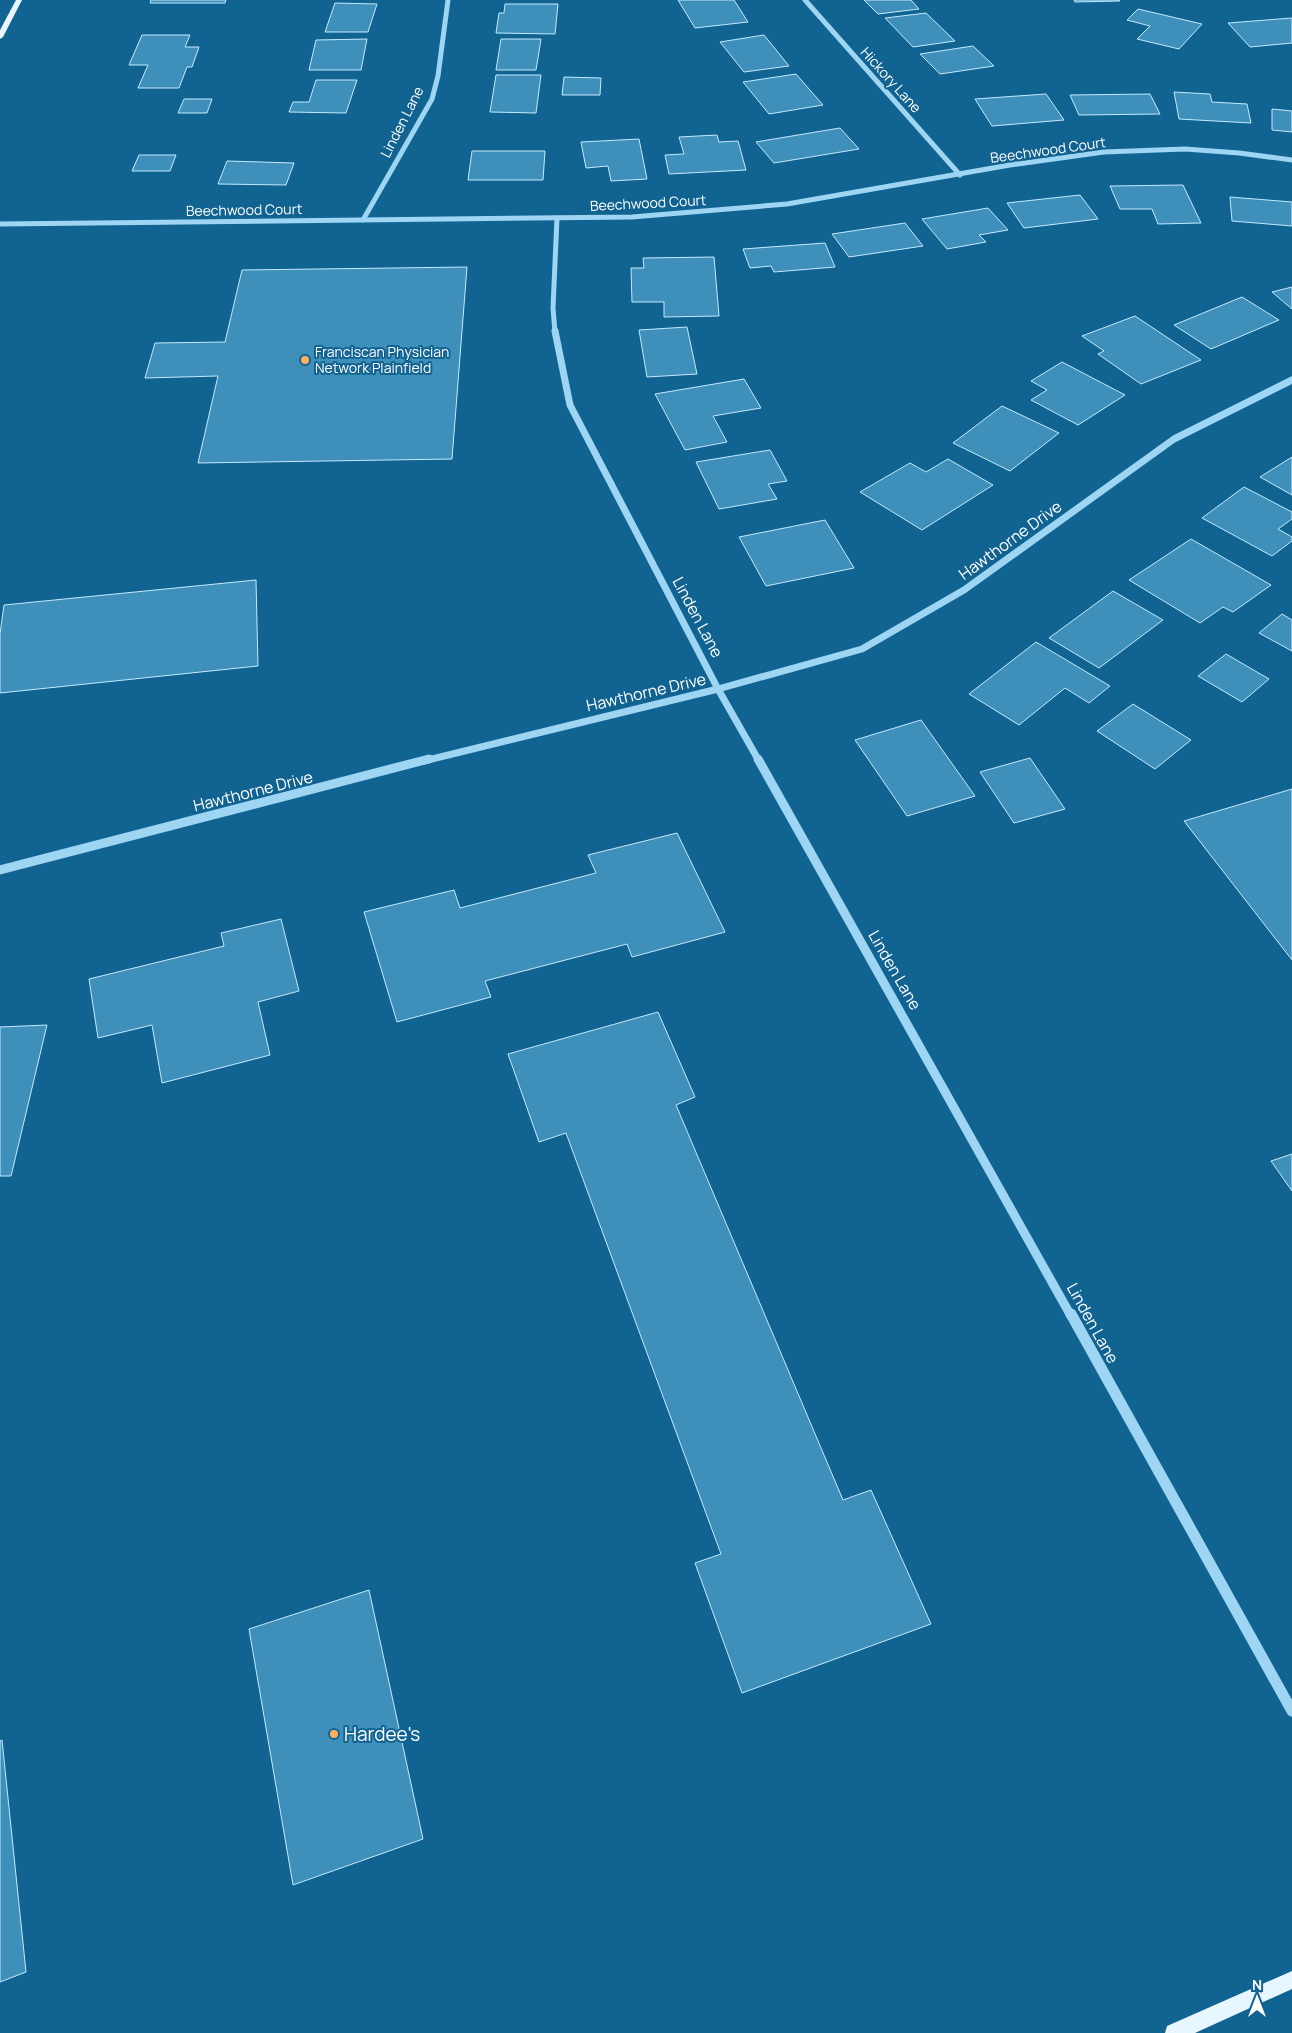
<svg xmlns="http://www.w3.org/2000/svg" width="1292" height="2033" font-family="Manrope,sans-serif">
<style>
.building{fill:#3e90bb;stroke:#c4eafd}
.lines{fill:none;stroke-linecap:round;stroke-linejoin:round}
.minor-far3{stroke:#9dd5f2;stroke-width:5}
.minor-far2{stroke:#9dd5f2;stroke-width:7}
.minor-far1{stroke:#9dd5f2;stroke-width:9}
.minor{stroke:#9dd5f2;stroke-width:11}
.major{fill:#e8f6ff;fill-rule:evenodd}
.poi-dot{fill:#ffaf5e;stroke:#116391;stroke-width:2}
.labels{text-anchor:middle;stroke-width:4;stroke-linejoin:round;paint-order:stroke}
.far-street-label{font-size:14px;fill:#fff;stroke:#116391}
.far-poi-label{font-size:14px;fill:#fff;stroke:#116391;text-anchor:start}
.street-label{font-size:16px;fill:#fff;stroke:#116391}
.near-poi-label{font-size:19px;fill:#fff;stroke:#116391;text-anchor:start}
</style>
<rect width="100%" height="100%" fill="#116391"/>
<g class="building">
<path d="M151 0H226L225 3H150Z"/>
<path d="M678 0H734L748 22 695 28Z"/>
<path d="M864 0H911L919 9 878 14Z"/>
<path d="M1074 0H1119L1120 1 1075 2Z"/>
<path d="M335 3 377 4 368 32H325Z"/>
<path d="M505 4H558L555 34 496 33 499 13H504Z"/>
<path d="M1138 9 1202 24 1179 49 1137 39 1150 26 1127 20Z"/>
<path d="M926 13 955 41 913 47 885 18Z"/>
<path d="M1292 18V43L1250 47 1228 23Z"/>
<path d="M142 35H190L185 47H199L192 67H187L179 88H138L148 65H129Z"/>
<path d="M764 35 789 66 744 72 720 42Z"/>
<path d="M367 39 361 70H309L316 40Z"/>
<path d="M501 39H541L536 70H496Z"/>
<path d="M973 46 994 66 940 74 920 54Z"/>
<path d="M796 74 823 105 769 114 743 82Z"/>
<path d="M496 75H541L536 113 490 112Z"/>
<path d="M564 77 601 78 600 95H562Z"/>
<path d="M316 80H357L346 113 289 112 293 102H309Z"/>
<path d="M1174 92 1210 94 1212 102 1247 104 1251 123 1179 119Z"/>
<path d="M1046 94 1064 120 992 126 975 99Z"/>
<path d="M1150 94 1160 114 1079 115 1070 95Z"/>
<path d="M184 99H212L207 113H178Z"/>
<path d="M1272 109 1292 111V132L1272 130Z"/>
<path d="M840 128 859 149 774 163 756 142Z"/>
<path d="M717 135 719 142 738 141 746 170 669 174 665 155 684 154 679 137Z"/>
<path d="M639 139 647 179 611 181 608 166 586 168 581 142Z"/>
<path d="M472 151H545L543 180H468Z"/>
<path d="M139 155H176L170 171H132Z"/>
<path d="M227 161 294 163 286 185 218 184Z"/>
<path d="M1183 185 1201 223 1158 224 1152 209H1120L1110 186Z"/>
<path d="M1080 195 1098 219 1024 228 1007 203Z"/>
<path d="M1230 197 1292 202V226L1232 221Z"/>
<path d="M988 208 1008 230 979 235 986 242 947 249 922 219Z"/>
<path d="M905 223 923 246 849 257 832 234Z"/>
<path d="M825 243 835 267 774 272 771 266 750 268 743 249Z"/>
<path d="M714 257 719 316 664 317V302H632L631 268H644L643 258Z"/>
<path d="M467 267 452 459 198 463 218 376 145 378 155 343 225 342 242 270Z"/>
<path d="M1292 287V309L1272 292Z"/>
<path d="M1242 297 1279 320 1211 349 1174 325Z"/>
<path d="M1135 316 1201 360 1141 384 1098 354 1104 351 1082 336Z"/>
<path d="M687 327 697 374 647 377 639 330Z"/>
<path d="M1062 362 1125 395 1078 425 1031 400 1047 390 1031 381Z"/>
<path d="M744 379 761 408 713 416 727 442 685 450 655 394Z"/>
<path d="M1002 406 1059 433 1010 471 953 443Z"/>
<path d="M770 450 787 481 768 484 777 499 719 509 696 462Z"/>
<path d="M1292 457V495L1260 477Z"/>
<path d="M948 459 993 485 922 530 860 492 910 463 926 472Z"/>
<path d="M1244 487 1292 512V519L1278 529 1292 537V541L1272 556 1202 518Z"/>
<path d="M825 520 854 568 766 586 739 537Z"/>
<path d="M1191 539 1271 585 1233 612 1223 607 1200 623 1129 580Z"/>
<path d="M256 580 258 666 0 693V634L4 605Z"/>
<path d="M1113 591 1163 620 1099 668 1049 638Z"/>
<path d="M1282 614 1292 620V651L1259 633Z"/>
<path d="M1036 642 1110 686 1089 703 1065 688 1019 725 969 694Z"/>
<path d="M1226 654 1269 679 1242 702 1198 676Z"/>
<path d="M1133 704 1191 740 1155 769 1097 731Z"/>
<path d="M921 720 975 796 907 816 855 740Z"/>
<path d="M1030 758 1065 809 1014 823 980 772Z"/>
<path d="M1292 789V960L1184 821Z"/>
<path d="M677 833 725 932 632 957 627 944 485 981 491 997 397 1022 364 912 454 890 460 908 596 873 588 855Z"/>
<path d="M281 919 299 991 258 1002 270 1055 162 1083 152 1025 98 1038 89 979 224 946 221 933Z"/>
<path d="M658 1012 695 1097 676 1105 843 1500 871 1490 931 1624 742 1693 695 1563 721 1554 566 1133 539 1142 508 1054Z"/>
<path d="M47 1025 11 1176H0V1027Z"/>
<path d="M1292 1154V1191L1271 1161Z"/>
<path d="M369 1590 423 1839 293 1885 249 1629Z"/>
<path d="M2 1740 26 1972 0 1982V1741Z"/>
</g>
<g class="lines">
<g class="minor-far3">
<path d="M805 0 960 175"/>
<path d="M363 220 432 99 438 76 448 0"/>
<path d="M0 224 632 217 787 204 1010 165 1104 152 1185 149 1239 153 1292 160"/>
<path d="M555 332 553 308 557 218"/>
</g>
<g class="minor-far2">
<path d="M555 331 570 405 718 689 759 761"/>
<path d="M424 761 718 689 862 649 964 590 1174 439 1292 380"/>
</g>
<g class="minor-far1">
<path d="M758 759 1071 1316"/>
<path d="M0 870 429 759"/>
</g>
<path class="minor" d="M1071 1314 1292 1711"/>
<g class="major">
<path d="M16 0H22L3 37 0 39V30Z"/>
<path d="M1292 1971V1989L1195 2033H1165L1167 2026Z"/>
</g>
</g>
<g class="poi-dot">
<circle cx="305" cy="360" r="5"/>
<circle cx="334" cy="1734" r="5"/>
</g>
<g class="labels">
<g class="far-street-label">
<text transform="translate(891 80) rotate(48)" y="5">Hickory Lane</text>
<text transform="translate(402 122) rotate(-63)" y="5">Linden Lane</text>
<text transform="translate(1048 150) rotate(-8)" y="5">Beechwood Court</text>
<text transform="translate(648 203) rotate(-3)" y="5">Beechwood Court</text>
<text transform="translate(244 210) rotate(-1)" y="5">Beechwood Court</text>
</g>
<g class="far-poi-label">
<text x="315" y="357">Franciscan Physician<tspan x="315" dy="16">Network Plainfield</tspan></text>
</g>
<g class="street-label">
<text transform="translate(1010 540) rotate(-36)" y="6">Hawthorne Drive</text>
<text transform="translate(698 617) rotate(62)" y="6">Linden Lane</text>
<text transform="translate(646 692) rotate(-13)" y="6">Hawthorne Drive</text>
<text transform="translate(253 791) rotate(-14)" y="6">Hawthorne Drive</text>
<text transform="translate(895 970) rotate(60)" y="6">Linden Lane</text>
<text transform="translate(1093 1323) rotate(61)" y="6">Linden Lane</text>
</g>
<g class="near-poi-label">
<text x="344" y="1741">Hardee's</text>
</g>
</g>
<g transform="translate(1257 1998)" stroke="#116391" stroke-width="4" paint-order="stroke">
<path d="M0-4L9 19L0 12L-9 19Z" fill="#ffffff"/>
<text y="-8" font-size="14" font-weight="bold" text-anchor="middle" fill="#ffffff">N</text>
</g>
</svg>
